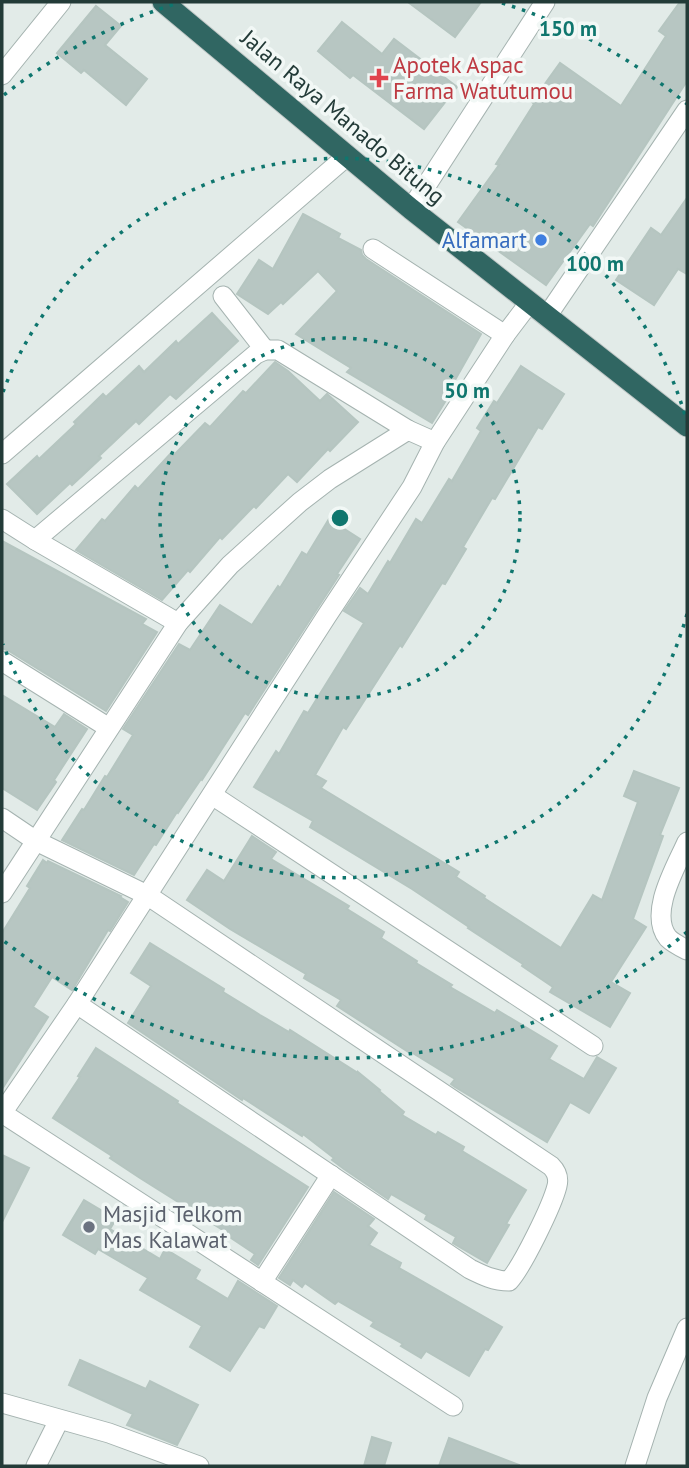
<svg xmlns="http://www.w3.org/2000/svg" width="689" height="1468" font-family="'PT Sans',sans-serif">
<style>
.building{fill:#b7c6c2;stroke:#b5c5c0;stroke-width:2}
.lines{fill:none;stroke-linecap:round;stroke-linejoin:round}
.street-casing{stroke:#a5b3b0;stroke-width:21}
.highway-casing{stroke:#c1c8c7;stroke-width:23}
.street{stroke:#fff;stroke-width:19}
.highway{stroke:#306662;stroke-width:21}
.ring{fill:none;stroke:#0f766e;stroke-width:3.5;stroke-dasharray:3.5 7}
.health-dot{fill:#e0444e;stroke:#f2f8f6;stroke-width:2.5}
.shop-dot{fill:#3f7fe0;stroke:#f2f8f6;stroke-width:2.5}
.worship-dot{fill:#6b7280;stroke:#f2f8f6;stroke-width:2.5}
.labels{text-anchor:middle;stroke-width:7;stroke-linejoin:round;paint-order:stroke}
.health-label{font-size:23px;fill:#be3a42;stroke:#f2f8f6;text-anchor:start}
.street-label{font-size:23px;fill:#233b38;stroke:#f2f8f6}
.shop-label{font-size:23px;fill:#366cbe;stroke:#f2f8f6;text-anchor:end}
.worship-label{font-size:23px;fill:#5b616d;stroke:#f2f8f6;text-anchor:start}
.centre{fill:#0f766e;stroke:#f2f8f6;stroke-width:3.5}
.ring-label{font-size:21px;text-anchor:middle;font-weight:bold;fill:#0f766e;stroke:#f2f8f6;stroke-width:7;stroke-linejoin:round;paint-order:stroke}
</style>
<rect width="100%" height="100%" fill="#e2ebe8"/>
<g class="building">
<path d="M408 2H481L455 37Z"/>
<path d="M680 2H687V81L593 226 590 224 546 285 458 222 499 165 496 164 534 104 532 102 560 63 621 106 666 36 659 31Z"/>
<path d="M96 6 121 26 105 45 147 79 126 105 84 70 81 73 57 53Z"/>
<path d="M342 22 382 54 394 39 457 87 424 129 353 75 350 78 318 51Z"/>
<path d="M687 198V274L678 269 654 305 616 280 651 228 661 235Z"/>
<path d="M303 214 340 234 338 238 361 250 362 255 366 259 481 334 451 387 453 389 432 423 347 372 351 368 296 334 337 291 318 271 283 304 281 302 268 314 237 294 259 260 273 269Z"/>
<path d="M212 313 238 341 176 399 170 394 139 424 136 421 99 456 101 458 72 485 70 483 37 514 7 484 37 456 39 459 76 424 74 422 103 394 106 397 139 366 144 372 176 341 178 344Z"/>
<path d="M275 362 288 371 320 401 327 394 358 422 330 451 328 449 297 482 288 474 256 508 254 506 222 539 220 537 190 572 188 570 162 600 76 550 102 519 105 521 135 486 138 489 171 453 174 455 205 423 210 427 243 391 246 393Z"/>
<path d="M521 366 564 394 542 429 538 427 495 499 492 498 463 547 466 549 445 584 442 583 402 647 400 645 346 729 343 727 315 775 326 781 321 788 459 872 456 877 485 896 484 898 561 948 593 895 602 900 638 802 624 796 634 771 679 788 660 835 663 836 633 919 646 927 611 982 630 993 610 1027 550 992 553 987 522 966 523 964 468 928 469 927 412 889 310 827 313 821 254 787 276 751 279 754 304 711 308 713 364 623 344 611 360 588 368 594 388 561 390 563 416 519 422 523 449 479 452 481 481 431 477 428 494 401 497 403Z"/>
<path d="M329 519 360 539 337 574 339 575 248 715 245 713 202 780 201 779 178 813 177 812 156 845 154 844 134 875 62 840 82 809 84 810 105 776 107 777 133 735 123 729 179 644 190 650 220 605 252 625 278 586 280 588 302 552 307 555Z"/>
<path d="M2 541 146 619 142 624 157 632 106 711 9 651 2 648Z"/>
<path d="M2 695 55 727 64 714 87 729 54 780 56 782 37 810 2 788Z"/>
<path d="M252 836 276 852 271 859 349 906 347 909 384 932 381 938 417 961 416 963 452 985 450 987 495 1013 497 1010 557 1046 549 1059 584 1079 597 1057 616 1068 589 1113 570 1102 547 1142 455 1087 451 1084 455 1079 411 1052 410 1053 337 1006 341 1000 304 978 306 974 230 929 187 900 207 870 224 881Z"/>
<path d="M43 860 47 863 48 861 121 896 120 897 128 902 110 931 108 930 72 990 52 977 33 1007 48 1017 2 1089V933L30 888 27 886Z"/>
<path d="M150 943 224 989 223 992 260 1015 289 1032 290 1030 358 1073V1072L380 1090 379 1091 404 1112 402 1115 436 1135 438 1132 464 1147 462 1151 526 1190 506 1224 509 1225 487 1263 453 1243 456 1237 425 1219 427 1215 391 1194 388 1199 344 1169 332 1160 334 1158 303 1134 302 1136 243 1098 242 1100 128 1023 151 986 131 973Z"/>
<path d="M96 1048 178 1101 177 1103 308 1187 258 1265 251 1260 255 1254 228 1236 229 1234 140 1178 110 1158 112 1156 53 1118 80 1077 78 1076Z"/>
<path d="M2 1155 29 1168 2 1222Z"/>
<path d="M334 1192 374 1219 368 1226 377 1233 369 1245 401 1263 399 1268 502 1327 488 1350 485 1349 469 1376 426 1351 421 1358 401 1346 403 1344 371 1326 374 1322 338 1301 335 1304 305 1283 302 1287 293 1280 290 1285 279 1278Z"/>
<path d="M84 1200 116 1219 110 1229 160 1259 165 1249 200 1270 195 1279 228 1299 238 1281 277 1306 264 1328 259 1326 230 1371 190 1347 202 1326 140 1290 148 1278 98 1249 95 1254 63 1235Z"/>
<path d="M80 1360 146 1389 150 1381 198 1405 177 1445 127 1425 133 1414 69 1385Z"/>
<path d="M372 1437 391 1443 384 1466H364Z"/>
<path d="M449 1438 519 1465V1466H439Z"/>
</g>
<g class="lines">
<g class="street-casing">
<g id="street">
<path d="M2 75 61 2"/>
<path d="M411 209 545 2"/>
<path d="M373 249 505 335"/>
<path d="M223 296 265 350"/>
<path d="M547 316 687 110"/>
<path d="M2 454 347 156"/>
<path d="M2 519 35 540"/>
<path d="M178 623 35 540 256 354 265 350H278L408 430"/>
<path d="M2 661 109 728"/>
<path d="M212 795 593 1046"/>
<path d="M2 818 36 841 147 895 551 1166C557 1172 559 1178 557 1186 552 1206 522 1267 509 1281 494 1281 482 1275 470 1269L77 1004"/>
<path d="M687 842C676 867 648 913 668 938 673 943 681 947 687 950"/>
<path d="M2 893 178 623 230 565 300 502 330 479 408 430 435 442"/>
<path d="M262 1282 331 1175"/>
<path d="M2 1403 109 1433 199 1466"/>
<path d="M453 1406 2 1113 77 1004 326 617 412 487 435 442 505 335 530 302"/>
<path d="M36 1466 59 1420"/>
<path d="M635 1466 657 1398 687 1328"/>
</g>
</g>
<g class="highway-casing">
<path id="highway" d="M163 2 411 209 687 426"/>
</g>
<use href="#street" class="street"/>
<use href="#highway" class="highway"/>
</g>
<g class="ring">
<circle cx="340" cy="518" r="180"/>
<path d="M687 614A360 360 0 0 1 3 644M3 392A360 360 0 0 1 687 422"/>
<path d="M687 932A540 540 0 0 1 4 941M4 95A540 540 0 0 1 178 3M502 3A540 540 0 0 1 687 104"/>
</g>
<path class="health-dot" d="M375.5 67.5h7v7h7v7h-7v7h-7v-7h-7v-7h7z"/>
<circle class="shop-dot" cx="541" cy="240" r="7"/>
<circle class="worship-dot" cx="89" cy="1227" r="7"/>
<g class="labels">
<g class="health-label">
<text x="393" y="73">Apotek Aspac<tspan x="393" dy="26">Farma Watutumou</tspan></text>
</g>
<g class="street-label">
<text transform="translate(343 117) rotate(40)" y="8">Jalan Raya Manado Bitung</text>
</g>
<g class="shop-label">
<text x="527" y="248">Alfamart</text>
</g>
<g class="worship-label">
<text x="103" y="1222">Masjid Telkom<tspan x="103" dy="26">Mas Kalawat</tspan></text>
</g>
</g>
<circle cx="340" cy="518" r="10" class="centre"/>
<g class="ring-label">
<text x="568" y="36">150 m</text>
<text x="595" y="271">100 m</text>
<text x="467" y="398">50 m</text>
</g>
<rect width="689" height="1468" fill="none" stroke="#233b38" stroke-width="7"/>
</svg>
